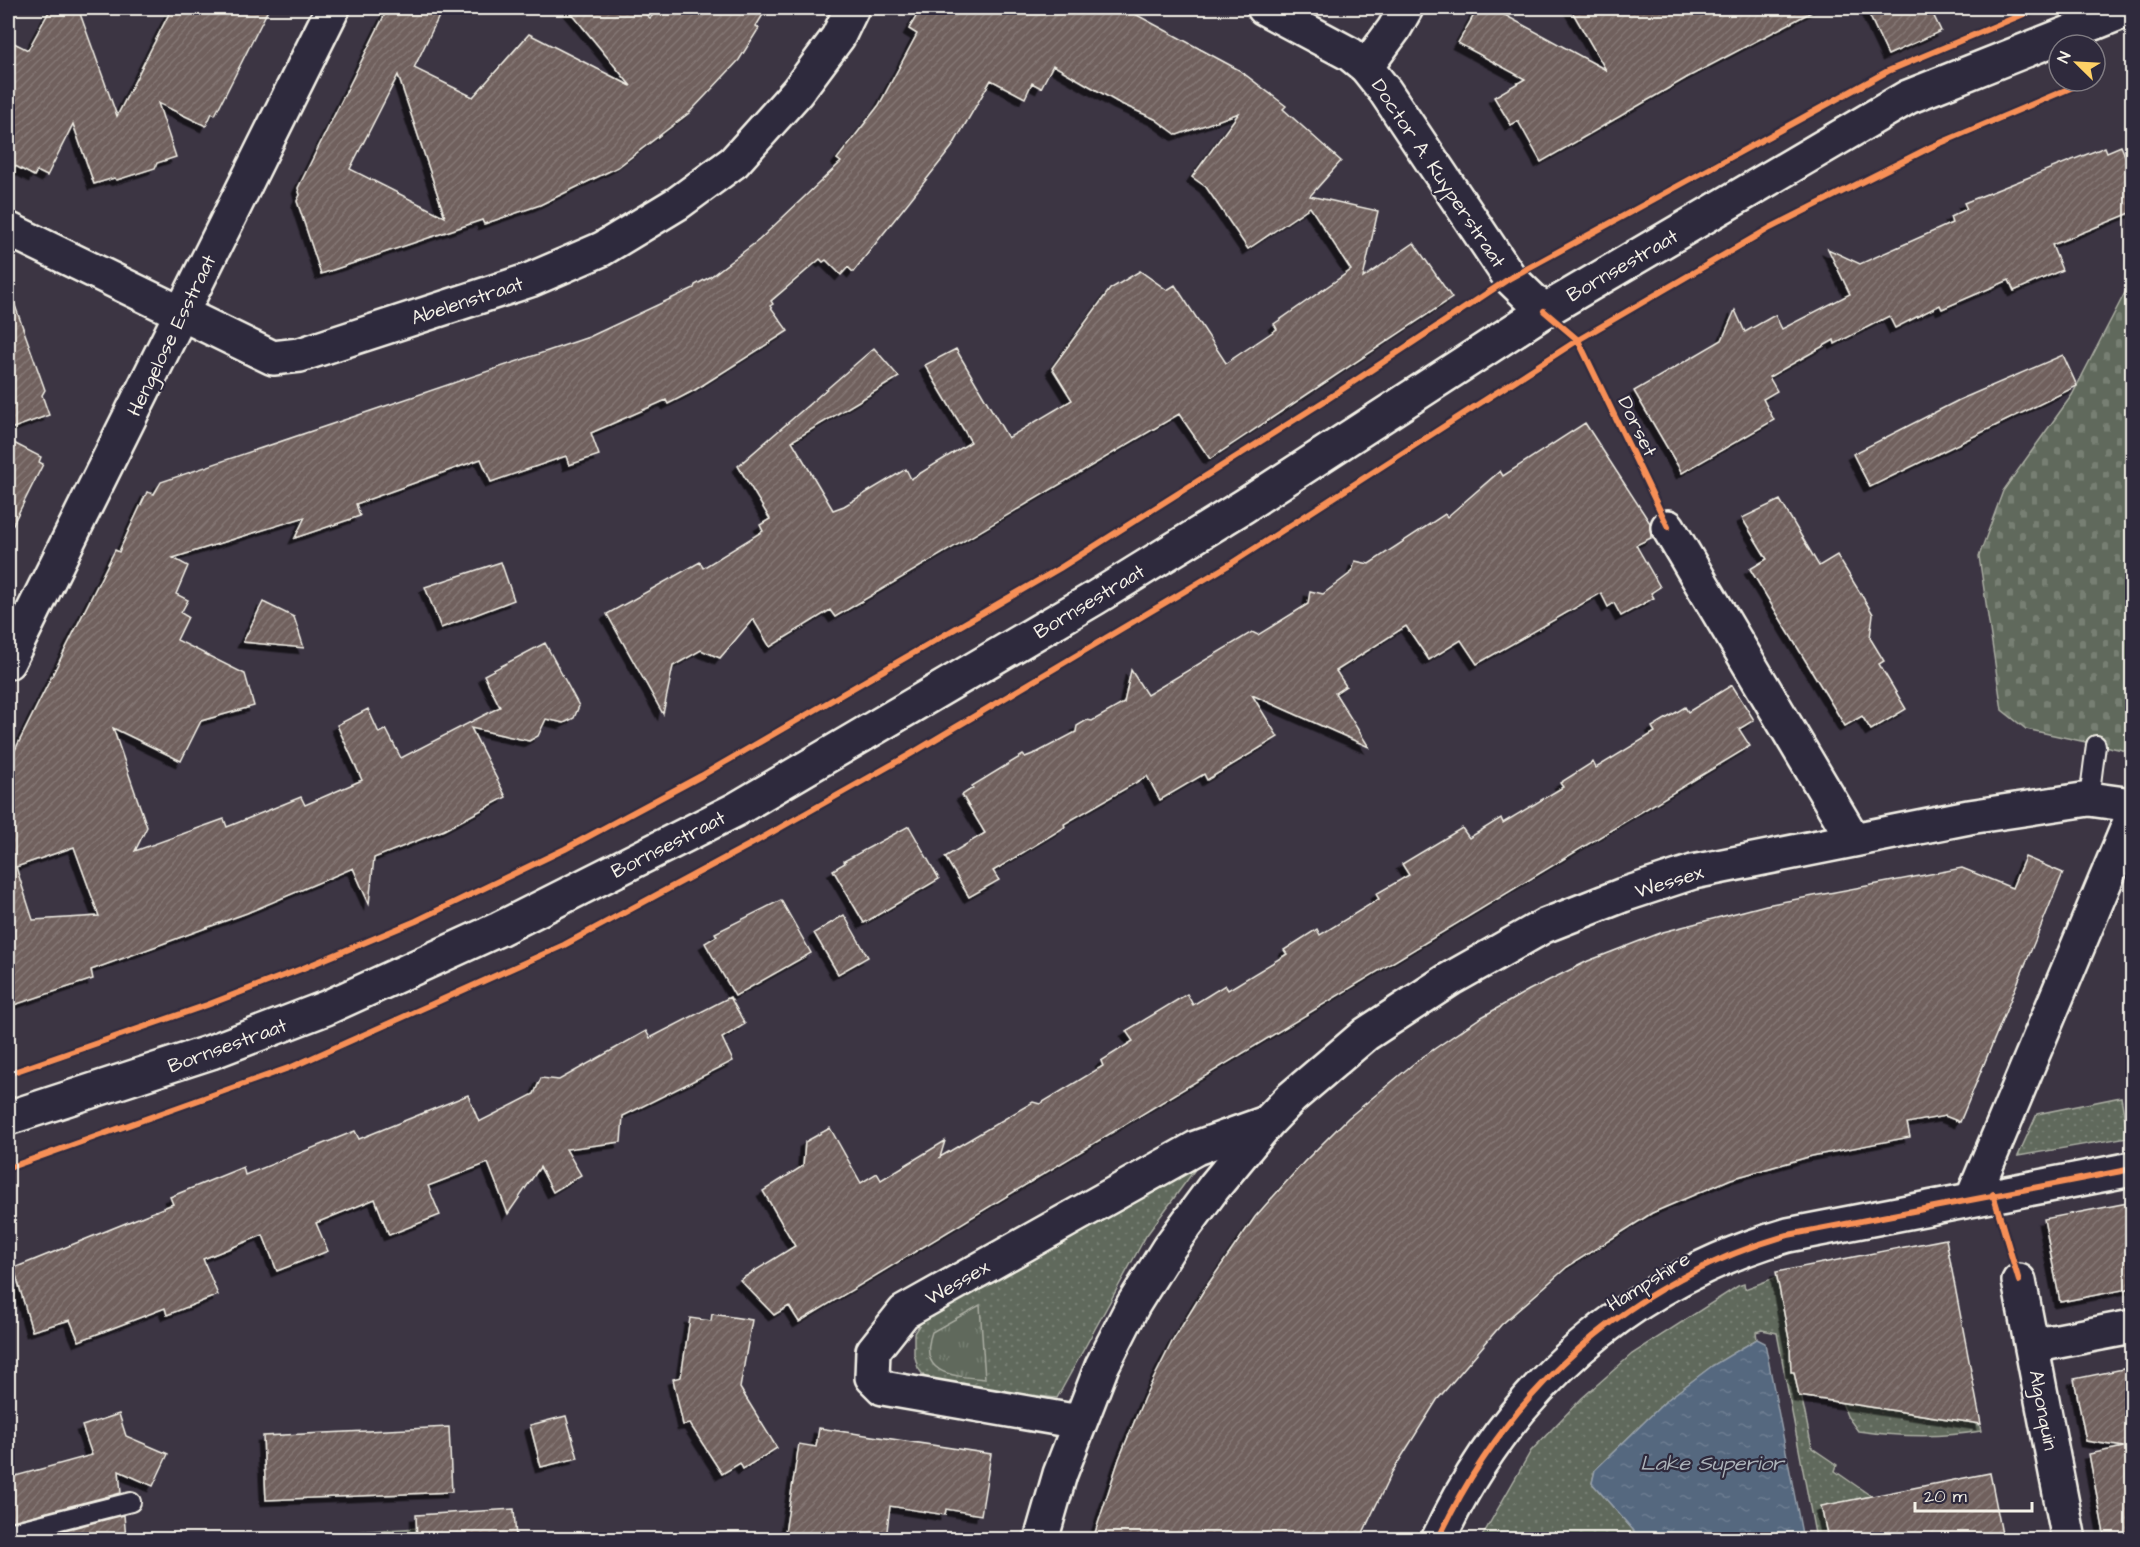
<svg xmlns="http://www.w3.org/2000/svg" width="2140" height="1547" font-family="'Architects Daughter',sans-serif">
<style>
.grass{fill:url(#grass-dots);stroke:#aaada2;stroke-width:1.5}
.cemetery{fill:url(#cemetery-stones);stroke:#aaada2;stroke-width:1.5}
.park{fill:url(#park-tufts);stroke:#aaada2;stroke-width:1.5}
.water{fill:url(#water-ripples);stroke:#949ea9;stroke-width:1.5}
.building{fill:url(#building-hatch);stroke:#f4f1e8;stroke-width:1.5;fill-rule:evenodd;filter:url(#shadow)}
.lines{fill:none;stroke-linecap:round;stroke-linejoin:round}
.lane-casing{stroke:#f4f1e8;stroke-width:22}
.street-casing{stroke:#f4f1e8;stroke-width:38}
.secondary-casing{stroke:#f4f1e8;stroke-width:38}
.lane{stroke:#2f2a3d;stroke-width:18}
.street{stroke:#2f2a3d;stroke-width:33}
.secondary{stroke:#2f2a3d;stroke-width:33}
.cycleway-casing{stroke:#2f2a3d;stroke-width:10}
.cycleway{stroke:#f78f57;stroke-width:6}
.labels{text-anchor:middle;stroke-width:4.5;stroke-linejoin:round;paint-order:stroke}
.street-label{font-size:20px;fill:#f4f1e8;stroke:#2f2a3d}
.water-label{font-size:21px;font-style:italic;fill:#acb3b9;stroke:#2f2a3d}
</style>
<defs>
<pattern id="grass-dots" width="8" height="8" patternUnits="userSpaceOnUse" patternTransform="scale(1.5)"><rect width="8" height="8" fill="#60695c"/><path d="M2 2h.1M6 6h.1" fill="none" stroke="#777f73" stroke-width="1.8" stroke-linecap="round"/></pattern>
<pattern id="cemetery-stones" width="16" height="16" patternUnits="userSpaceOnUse" patternTransform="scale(1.5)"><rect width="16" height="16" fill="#60695c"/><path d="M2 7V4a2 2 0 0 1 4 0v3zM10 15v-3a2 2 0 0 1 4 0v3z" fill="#777f73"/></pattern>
<pattern id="park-tufts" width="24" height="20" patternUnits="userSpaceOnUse" patternTransform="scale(1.5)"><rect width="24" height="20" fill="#60695c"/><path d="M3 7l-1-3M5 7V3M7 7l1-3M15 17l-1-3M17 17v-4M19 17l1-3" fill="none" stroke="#777f73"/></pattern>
<pattern id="water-ripples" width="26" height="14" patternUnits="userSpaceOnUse" patternTransform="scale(1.5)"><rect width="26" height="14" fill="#54677f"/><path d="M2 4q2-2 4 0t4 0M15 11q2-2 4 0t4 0" fill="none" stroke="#6d7d91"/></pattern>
<pattern id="building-hatch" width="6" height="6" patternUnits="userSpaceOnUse" patternTransform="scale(1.5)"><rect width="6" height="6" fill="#6f605d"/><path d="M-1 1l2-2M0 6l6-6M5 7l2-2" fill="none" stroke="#847774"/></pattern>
<filter id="shadow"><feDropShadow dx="-5.5" dy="5.5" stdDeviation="0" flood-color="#0009"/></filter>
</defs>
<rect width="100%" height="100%" fill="#3c3543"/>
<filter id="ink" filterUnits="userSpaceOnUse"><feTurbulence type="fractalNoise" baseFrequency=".0167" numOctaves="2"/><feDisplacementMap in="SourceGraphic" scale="12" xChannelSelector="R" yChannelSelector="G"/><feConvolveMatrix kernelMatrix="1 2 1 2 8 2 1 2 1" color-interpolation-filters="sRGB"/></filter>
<g filter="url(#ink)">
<g class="grass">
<path d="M2121 1097 2128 1137 2018 1156 2037 1114Z"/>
<path d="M1199 1164 1146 1236 1057 1398 943 1386 926 1379 918 1368 914 1354V1333L924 1318Z"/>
<path d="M1777 1277 1812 1448 1837 1465 1835 1471 1871 1496 1822 1506 1828 1539H1816L1777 1333 1762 1330 1756 1332 1757 1339 1712 1366 1667 1400 1595 1470 1592 1483 1641 1539 1480 1540 1531 1451 1582 1398 1632 1354 1738 1286 1744 1284 1745 1289Z"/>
<path d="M1966 1367 1981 1431C1940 1438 1900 1437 1858 1431L1847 1416 1835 1384Z"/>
<path d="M435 1527 437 1539 286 1540V1536Z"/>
</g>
<path class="cemetery" d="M2132 279V752L2026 729 2002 710 1979 556 2003 491 2072 395Z"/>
<path class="park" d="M980 1305 985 1379C953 1376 917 1375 932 1332Z"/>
<path class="water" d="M1757 1339 1765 1343 1803 1539H1641L1592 1483 1595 1470 1667 1400 1712 1366Z"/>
<g class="building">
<path d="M51 8H78L117 116 172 8H269L215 115 212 113 206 126 158 103 176 157 157 163 155 168 117 180 114 178 94 184 73 124 47 176 37 171 34 176 8 162V40L28 50Z"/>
<path d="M388 8H443L414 68 473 97 529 34 631 86 567 8H638L650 18 660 8H767L756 26 759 28 739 60 708 93 689 113 618 167 540 205 484 224 482 220 321 274 297 201 300 195 298 188ZM398 75 445 217 350 169Z"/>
<path d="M921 8H1124L1239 70 1286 106 1283 109 1341 161 1310 196 1378 211 1363 278 1414 243 1452 298 1210 459 1179 414 835 617 830 610 770 647 753 619 720 658 701 650 673 666 663 714 607 614 700 562 703 568 763 531 760 525 770 519 738 466 874 348 899 377 792 441 833 510 844 506 906 469 911 479 971 442 925 365 956 349 1008 438 1072 400 1052 368 1110 289 1140 271 1167 290 1175 285 1226 363 1277 329 1274 324 1351 270 1310 207 1248 249 1206 187 1192 177 1239 113 1177 135 1155 119 1119 103 1053 65 1041 88 1032 83 1025 98 991 80 952 147 853 272 848 267 841 275 826 260 823 262 820 259 771 301 773 304 770 306 788 331 695 390 668 404 666 400 591 433 599 455 569 465 566 456 491 482 481 459 356 504 360 516 295 538 305 517 173 558 188 566 176 594 188 600 181 613 188 617 177 640 245 674 254 706 201 721 181 761 113 728 147 827 135 851 224 819 227 827 301 797 305 805 362 780 337 725 368 709 379 733 386 729 401 758 500 707 484 675 545 643 579 706 574 718 564 723 546 719 538 736 529 741 471 728 506 797 444 830 374 858 369 904 353 868 247 913 91 970 93 979 8 1007V764L115 550 119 552 121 547 147 492 154 494 161 482 589 337 694 288 695 285 710 277 759 240 841 162 837 159 879 105 917 34 909 29ZM74 847 99 916 33 920 16 867Z"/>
<path d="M1478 8H1492L1606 70 1570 8H1819L1688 77 1541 162 1518 121 1511 125 1494 97 1525 79 1458 43Z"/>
<path d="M1866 8H1930L1941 31 1888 55Z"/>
<path d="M2121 146 2133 174V212L2052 245 2062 270 2014 291 2009 280 1942 309 1940 305 1895 328 1889 316 1835 344 1834 340 1769 377 1777 391 1763 399 1774 420 1682 473 1634 391 1722 340 1735 310 1745 332 1775 315 1782 329 1850 294 1828 249 1860 264 1952 223 1950 217 1967 209 1964 203 2105 147 2107 152Z"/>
<path d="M12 297 45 390 42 395 49 415 8 430V298Z"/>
<path d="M2063 355 2077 386 1870 487 1853 454 1959 400Z"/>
<path d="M1585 423 1650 523 1651 538 1636 545 1660 587 1651 593 1654 598 1621 616 1614 603 1608 607 1601 593 1477 664 1461 640 1429 660 1406 626 1336 671 1346 686 1335 693 1369 747 1252 695 1278 737 1207 780 1204 774 1160 800 1147 776 1064 824 1065 827 993 871 999 880 969 897 945 857 985 833 962 795 973 788 972 786 1023 755 1025 757 1038 752 1076 732 1077 726 1087 720 1092 721 1124 703 1131 670 1147 695 1252 632 1258 635 1308 604 1310 591 1323 594 1352 572 1355 561 1369 564 1445 514 1447 517 1500 471 1503 476Z"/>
<path d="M8 440 41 457 39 462 43 464 8 534Z"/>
<path d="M1780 500 1819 566 1837 555 1873 614 1870 638 1884 661 1879 664 1906 709 1871 730 1862 716 1845 726 1750 569 1767 559 1742 518Z"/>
<path d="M501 562 514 600 441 628 425 587Z"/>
<path d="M263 602 294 617 304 648 243 642Z"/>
<path d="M1732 685 1754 720 1739 729 1750 746 799 1322 789 1306 774 1315 740 1280 795 1246 763 1191 803 1166 805 1142 830 1128 861 1183 877 1173 881 1180 945 1141 940 1157 1033 1102 1040 1104 1103 1066 1101 1061 1133 1041 1126 1031 1187 994 1193 1005 1225 985 1228 990 1287 954 1284 950 1317 929 1320 935 1379 899 1376 894 1409 875 1402 864 1462 828 1469 838 1501 818 1503 823 1563 787 1560 783 1593 762 1596 768 1655 732 1652 727 1685 707 1688 712Z"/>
<path d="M909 826 939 879 864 923 833 870 845 863 844 861Z"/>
<path d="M2025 857 2063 873 1960 1122 1945 1116 1907 1123 1910 1137 1812 1156 1731 1179 1652 1213 1567 1267 1501 1325 1437 1400 1392 1472 1360 1539H1093L1119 1459 1144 1398 1172 1342 1204 1290 1255 1217 1304 1162 1348 1118 1418 1060 1480 1018 1529 990 1588 961 1663 932 1766 905 1962 868 2012 888Z"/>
<path d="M781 900 811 953 735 996 705 943 717 936 715 933Z"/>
<path d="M844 915 868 957 838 974 814 933Z"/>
<path d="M730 997 745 1024 722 1038 733 1061 623 1116 621 1142 566 1149 581 1175 553 1192 540 1167 508 1214 488 1163 428 1186 440 1215 389 1235 375 1199 316 1223 328 1251 277 1271 263 1235 203 1259 218 1295 167 1315 165 1308 79 1341 70 1320 32 1331 14 1268 173 1204 170 1197 243 1167 245 1175 355 1131 359 1139 468 1095 479 1122 534 1094 541 1078 559 1080 646 1031 650 1038Z"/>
<path d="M2133 1202V1288L2060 1302 2044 1219Z"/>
<path d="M1946 1239 1981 1424 1799 1396 1794 1372H1791L1790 1344 1776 1272Z"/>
<path d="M712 1314 752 1320 740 1388 777 1448 743 1469 740 1463 722 1474 690 1424 683 1425 673 1379 681 1377 690 1318 711 1321Z"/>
<path d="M2133 1367V1539H2105L2089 1454 2124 1447 2086 1441 2074 1379Z"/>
<path d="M119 1414 126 1436 168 1454 153 1486 119 1471 121 1493 8 1522V1478L92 1455 82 1426Z"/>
<path d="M566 1416 578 1458 541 1467 530 1425Z"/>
<path d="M449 1427 452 1492 266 1500 263 1436Z"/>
<path d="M819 1428 991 1454 981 1515 946 1509 945 1515 890 1506 886 1539H784L799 1444 816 1447Z"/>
<path d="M1990 1473 2003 1539H1828L1821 1506Z"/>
<path d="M514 1509 516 1539H417L416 1515Z"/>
<path d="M124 1515 126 1539H28Z"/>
</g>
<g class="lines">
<g class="lane-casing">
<g id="lane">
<path d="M2089 799 2096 745"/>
<path d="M8 1533 131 1502"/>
</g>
</g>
<g class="street-casing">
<g id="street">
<path d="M1264 8 1350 54 1366 67 1385 91 1510 278 1544 311"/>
<path d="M1366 67 1394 29 1406 8"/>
<path d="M8 229 273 358 300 355 530 280 602 249 678 203 734 162 797 92 838 37 852 8"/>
<path d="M1668 527 1853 839"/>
<path d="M8 662 333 8"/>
<path d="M1973 1197 2132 817"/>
<path d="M2019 1281 2069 1540"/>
<path d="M2032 1346 2132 1327"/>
<path d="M1079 1422 883 1388 872 1377 873 1351 904 1312 1196 1148 1266 1123"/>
<path d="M1041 1540 1060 1474 1102 1366 1133 1305 1168 1249 1214 1187 1268 1122 1291 1098 1366 1034 1450 979 1544 926 1623 895 1693 872 1969 817 2089 799 2132 805"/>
<path d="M1438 1540C1507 1390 1629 1281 1788 1235L2132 1169"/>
</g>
</g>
<g class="secondary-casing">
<path id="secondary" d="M8 1118 211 1052 326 1008 499 929 735 810 1095 598 1244 506 1544 311 1908 97 2132 8"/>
</g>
<use href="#lane" class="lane"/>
<use href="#street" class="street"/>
<use href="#secondary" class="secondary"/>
<g class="cycleway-casing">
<g id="cycleway">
<path d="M1544 311 1578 340 1668 527"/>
<path d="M8 1074 207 1005 301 969 416 921 565 849 701 776 1060 568 1326 400 1510 278 1888 71 2038 8"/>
<path d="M8 1168 294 1066 564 945 753 843 909 755 1232 563 1578 340 1770 228 1931 147 2087 81"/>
<path d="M1993 1194 2019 1281"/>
<path d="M1438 1540C1507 1390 1629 1281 1788 1235L2132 1169"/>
</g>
</g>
<use href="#cycleway" class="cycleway"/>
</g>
</g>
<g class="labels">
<g class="street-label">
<text transform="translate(1439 173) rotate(56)" y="7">Doctor A. Kuyperstraat</text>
<text transform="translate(1622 265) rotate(-30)" y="7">Bornsestraat</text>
<text transform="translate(467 300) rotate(-18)" y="7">Abelenstraat</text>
<text transform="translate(171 335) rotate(-64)" y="7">Hengelose Esstraat</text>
<text transform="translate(1638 426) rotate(64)" y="7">Dorset</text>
<text transform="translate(1089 601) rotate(-31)" y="7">Bornsestraat</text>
<text transform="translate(668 844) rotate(-27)" y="7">Bornsestraat</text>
<text transform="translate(1669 881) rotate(-17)" y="7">Wessex</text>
<text transform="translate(227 1045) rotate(-20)" y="7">Bornsestraat</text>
<text transform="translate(1648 1281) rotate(-32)" y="7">Hampshire</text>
<text transform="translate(957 1282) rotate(-30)" y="7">Wessex</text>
<text transform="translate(2044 1410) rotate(79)" y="7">Algonquin</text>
</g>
<g class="water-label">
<text x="1712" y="1470">Lake Superior</text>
</g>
</g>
<rect width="2140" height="1547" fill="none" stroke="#2f2a3d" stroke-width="30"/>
<rect x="15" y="15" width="2110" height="1517" fill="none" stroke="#f4f1e8" stroke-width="2" filter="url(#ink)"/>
<g transform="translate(2077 63) rotate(294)"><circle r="28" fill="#2f2a3d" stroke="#7e7a81" stroke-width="1.5"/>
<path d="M0-4.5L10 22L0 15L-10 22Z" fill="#ffd166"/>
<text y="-9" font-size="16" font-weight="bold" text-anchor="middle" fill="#f4f1e8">N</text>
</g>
<path d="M1915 1502v9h117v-9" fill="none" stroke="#f4f1e8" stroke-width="3"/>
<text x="1924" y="1502" font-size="18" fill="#f4f1e8" stroke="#2f2a3d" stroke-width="4.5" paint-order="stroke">20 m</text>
</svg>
